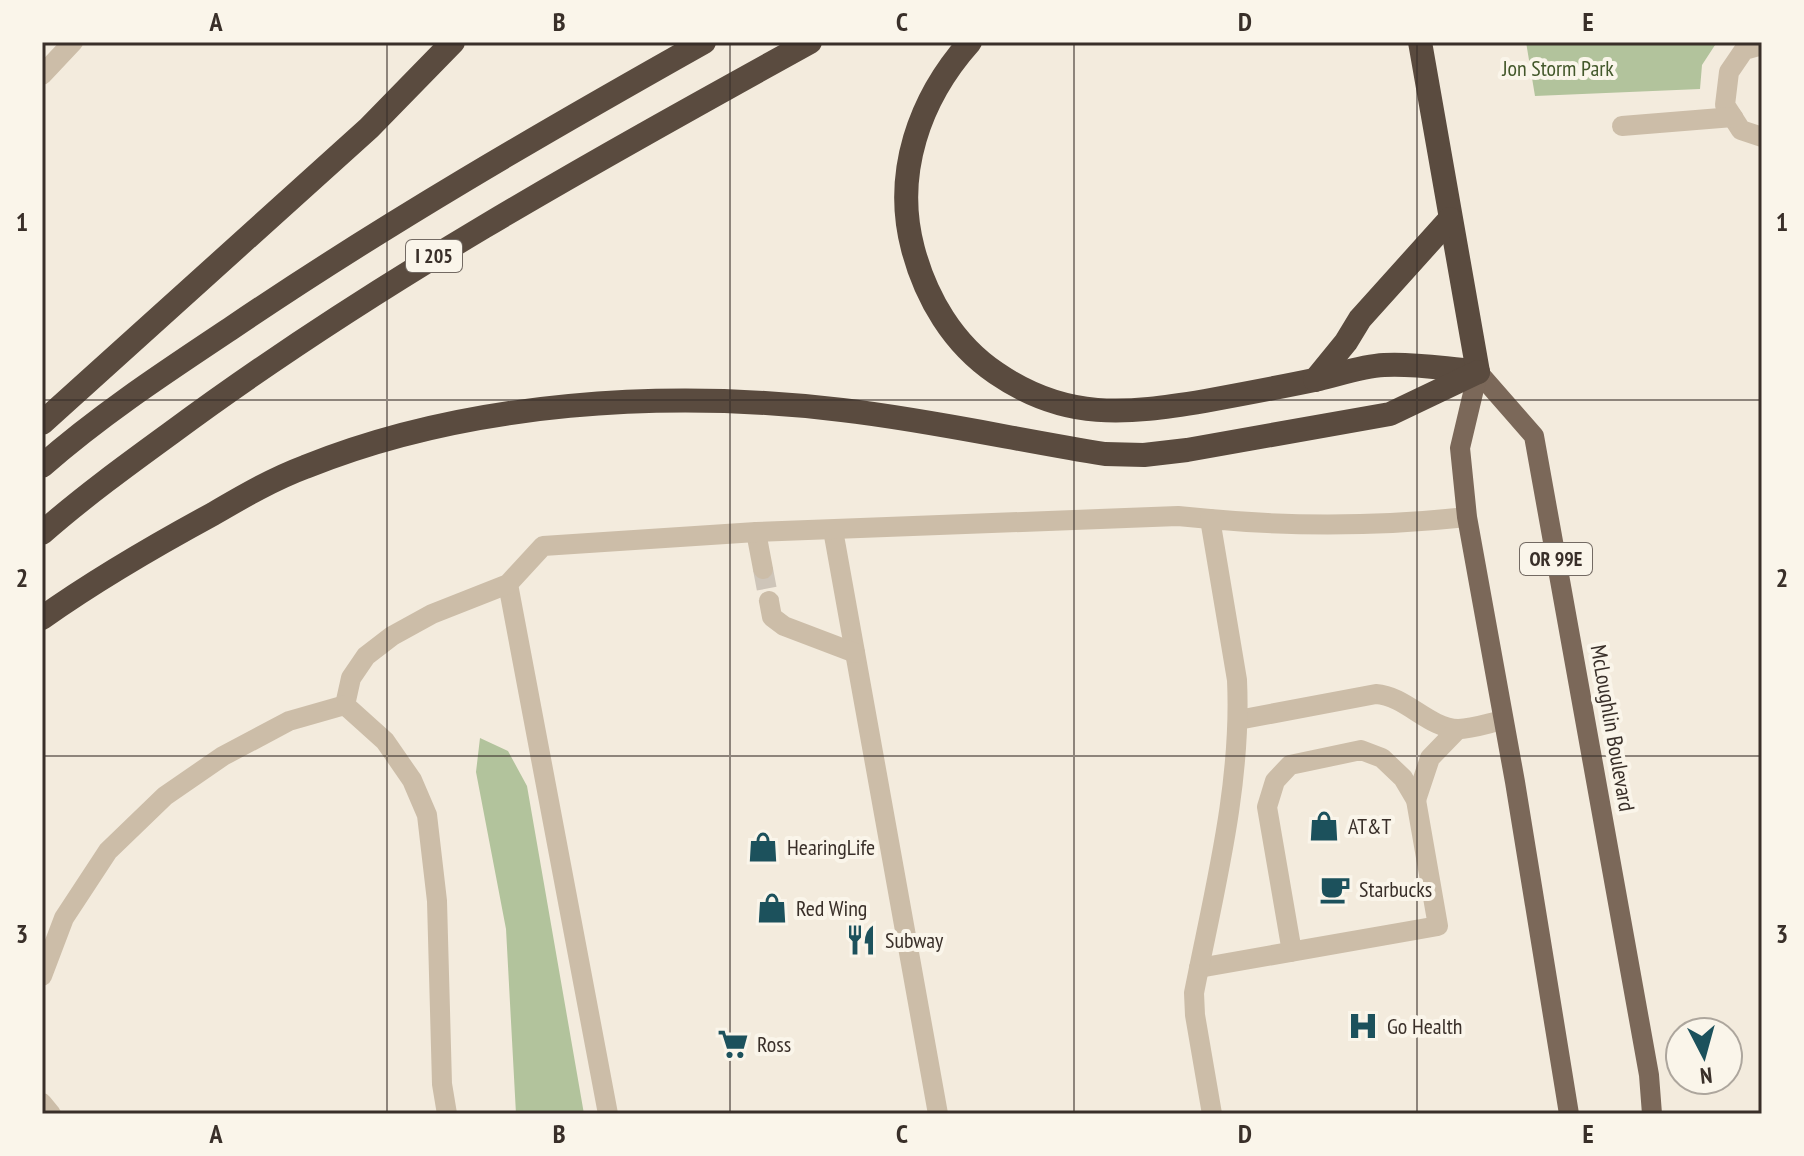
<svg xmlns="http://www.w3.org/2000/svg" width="1804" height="1156" font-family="'PT Sans Narrow',sans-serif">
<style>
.green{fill:#b2c39c}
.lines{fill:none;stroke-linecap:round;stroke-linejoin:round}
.minor-tunnel{stroke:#cec5b9;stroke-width:20;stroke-dasharray:20 10;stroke-linecap:butt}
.minor{stroke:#ccbda8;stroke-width:20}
.major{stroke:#7b6859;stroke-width:20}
.highway{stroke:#5a4b3f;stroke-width:24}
.grid{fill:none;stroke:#392f29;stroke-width:2;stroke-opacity:0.55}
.labels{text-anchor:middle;stroke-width:8;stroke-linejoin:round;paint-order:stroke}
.shield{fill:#faf5ea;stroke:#736a63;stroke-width:2}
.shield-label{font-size:20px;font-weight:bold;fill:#392f29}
.park-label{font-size:22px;fill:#43582b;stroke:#faf5ea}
.street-label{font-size:22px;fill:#392f29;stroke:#faf5ea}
.poi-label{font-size:22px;fill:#392f29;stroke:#faf5ea;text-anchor:start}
.neatline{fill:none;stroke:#392f29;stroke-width:3}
.grid-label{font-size:26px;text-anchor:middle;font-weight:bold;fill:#392f29}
</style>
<rect width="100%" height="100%" fill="#f3ebdd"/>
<g class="green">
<path d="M1526 42H1717L1702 65 1700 89 1535 96Z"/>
<path d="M480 738 508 751 527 786 584 1114H516L506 929 476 772Z"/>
</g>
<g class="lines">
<path class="minor-tunnel" d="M763 569 769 601"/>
<g class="minor">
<path d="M1762 45 1744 50 1729 72 1725 105 1741 130 1762 137"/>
<path d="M42 75 73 42"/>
<path d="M1622 126 1733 117"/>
<path d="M833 530 938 1114"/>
<path d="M756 532 763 569"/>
<path d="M508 584 608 1114"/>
<path d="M769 601 772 617 784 626 855 653"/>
<path d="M345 705 351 678 366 656 392 636 432 614 508 584 543 546 756 532 1178 516 1210 519"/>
<path d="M1238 720 1376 694C1406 696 1428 728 1458 729 1472 729 1489 723 1503 720"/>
<path d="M1416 800 1430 758 1458 729"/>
<path d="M1199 968 1438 926 1416 800 1403 778 1382 758 1361 750 1290 765 1275 781 1267 807 1292 952"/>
<path d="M42 976 64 918 108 851 165 796 223 756 289 721 345 705 385 741 412 780 427 815 437 901 442 1084 447 1114"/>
<path d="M42 1103 51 1114"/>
<path d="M1212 1114 1195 1015 1194 993C1214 891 1242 785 1237 680L1210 519C1295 527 1383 526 1467 517"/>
</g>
<g class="major">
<path d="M1478 372 1534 436 1649 1075 1652 1114"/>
<path d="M1478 372 1460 448 1467 517 1515 782 1569 1114"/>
</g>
<g class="highway">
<path d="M970 42C919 99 893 174 913 249 926 298 953 344 996 373 1066 421 1126 414 1205 401 1243 394 1281 387 1319 379 1340 374 1363 366 1384 365 1414 363 1446 369 1475 371"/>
<path d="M1420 42 1478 372"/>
<path d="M1315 380 1346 342 1360 319 1450 219"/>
<path d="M42 423 369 128 453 42"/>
<path d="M42 466C101 414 167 371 233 327 385 224 544 132 704 42"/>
<path d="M42 533C83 497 127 465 171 433 372 284 591 163 810 42"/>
<path d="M42 618C97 579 154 546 213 514 242 497 273 479 305 467 469 401 667 389 842 410 930 420 1017 440 1105 454L1144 455 1187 450 1390 414 1478 372"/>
</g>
</g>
<path class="grid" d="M387 42V1114M730 42V1114M1074 42V1114M1417 42V1114M42 400H1762M42 756H1762"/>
<defs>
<g id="shop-bare" transform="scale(2.4)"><path d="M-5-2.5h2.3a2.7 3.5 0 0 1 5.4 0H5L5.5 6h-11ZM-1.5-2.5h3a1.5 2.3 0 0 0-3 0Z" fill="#1c515c" stroke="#faf5ea" stroke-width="2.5" paint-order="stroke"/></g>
<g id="cafe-bare" transform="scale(2.4)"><path d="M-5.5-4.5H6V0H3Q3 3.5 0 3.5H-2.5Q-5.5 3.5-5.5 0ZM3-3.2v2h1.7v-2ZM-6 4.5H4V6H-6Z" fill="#1c515c" stroke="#faf5ea" stroke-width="2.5" paint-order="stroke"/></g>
<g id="restaurant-bare" transform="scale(2.4)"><path d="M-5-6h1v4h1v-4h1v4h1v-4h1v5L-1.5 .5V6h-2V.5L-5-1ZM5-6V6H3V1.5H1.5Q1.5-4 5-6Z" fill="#1c515c" stroke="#faf5ea" stroke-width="2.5" paint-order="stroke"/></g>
<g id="hospital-bare" transform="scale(2.4)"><path d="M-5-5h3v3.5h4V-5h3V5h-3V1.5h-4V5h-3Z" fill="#1c515c" stroke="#faf5ea" stroke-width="2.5" paint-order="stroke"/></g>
<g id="supermarket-bare" transform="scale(2.4)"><path d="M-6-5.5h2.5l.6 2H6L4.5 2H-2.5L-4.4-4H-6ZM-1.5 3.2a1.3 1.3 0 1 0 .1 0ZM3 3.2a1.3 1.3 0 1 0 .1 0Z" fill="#1c515c" stroke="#faf5ea" stroke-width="2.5" paint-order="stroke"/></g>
</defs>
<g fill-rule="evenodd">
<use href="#shop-bare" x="1324" y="826"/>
<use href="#shop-bare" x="763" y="847"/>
<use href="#cafe-bare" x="1335" y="889"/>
<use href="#shop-bare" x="772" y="908"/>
<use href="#restaurant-bare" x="861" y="940"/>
<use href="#hospital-bare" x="1363" y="1026"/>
<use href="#supermarket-bare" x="733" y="1044"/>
</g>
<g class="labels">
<g class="shield">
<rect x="406" y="240" width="56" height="32" rx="6"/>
<rect x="1520" y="543" width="72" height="32" rx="6"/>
</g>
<g class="shield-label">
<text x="434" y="263">I 205</text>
<text x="1556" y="566">OR 99E</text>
</g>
<g class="park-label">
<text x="1558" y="76">Jon Storm Park</text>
</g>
<g class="street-label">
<text transform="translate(1613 728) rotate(80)" y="8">McLoughlin Boulevard</text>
</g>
<g class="poi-label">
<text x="1348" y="834">AT&amp;T</text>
<text x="787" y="855">HearingLife</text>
<text x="1359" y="897">Starbucks</text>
<text x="796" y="916">Red Wing</text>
<text x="885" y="948">Subway</text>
<text x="1387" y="1034">Go Health</text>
<text x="757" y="1052">Ross</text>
</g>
</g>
<rect width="1804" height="1156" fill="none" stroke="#faf5ea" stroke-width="88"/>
<g transform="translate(1704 1056) rotate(174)"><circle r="38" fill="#faf5ea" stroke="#ada69d" stroke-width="2"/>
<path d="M0-6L14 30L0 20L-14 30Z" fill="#1c515c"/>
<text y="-12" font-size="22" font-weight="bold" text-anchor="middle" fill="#392f29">N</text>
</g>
<rect x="44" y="44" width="1716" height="1068" class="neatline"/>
<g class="grid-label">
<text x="216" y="31">A</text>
<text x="559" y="31">B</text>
<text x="902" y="31">C</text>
<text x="1245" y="31">D</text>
<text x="1588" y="31">E</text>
<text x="22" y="231">1</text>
<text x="1782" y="231">1</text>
<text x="22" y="587">2</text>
<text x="1782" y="587">2</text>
<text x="22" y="943">3</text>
<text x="1782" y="943">3</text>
<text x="216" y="1143">A</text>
<text x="559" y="1143">B</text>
<text x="902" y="1143">C</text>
<text x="1245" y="1143">D</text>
<text x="1588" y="1143">E</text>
</g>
</svg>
